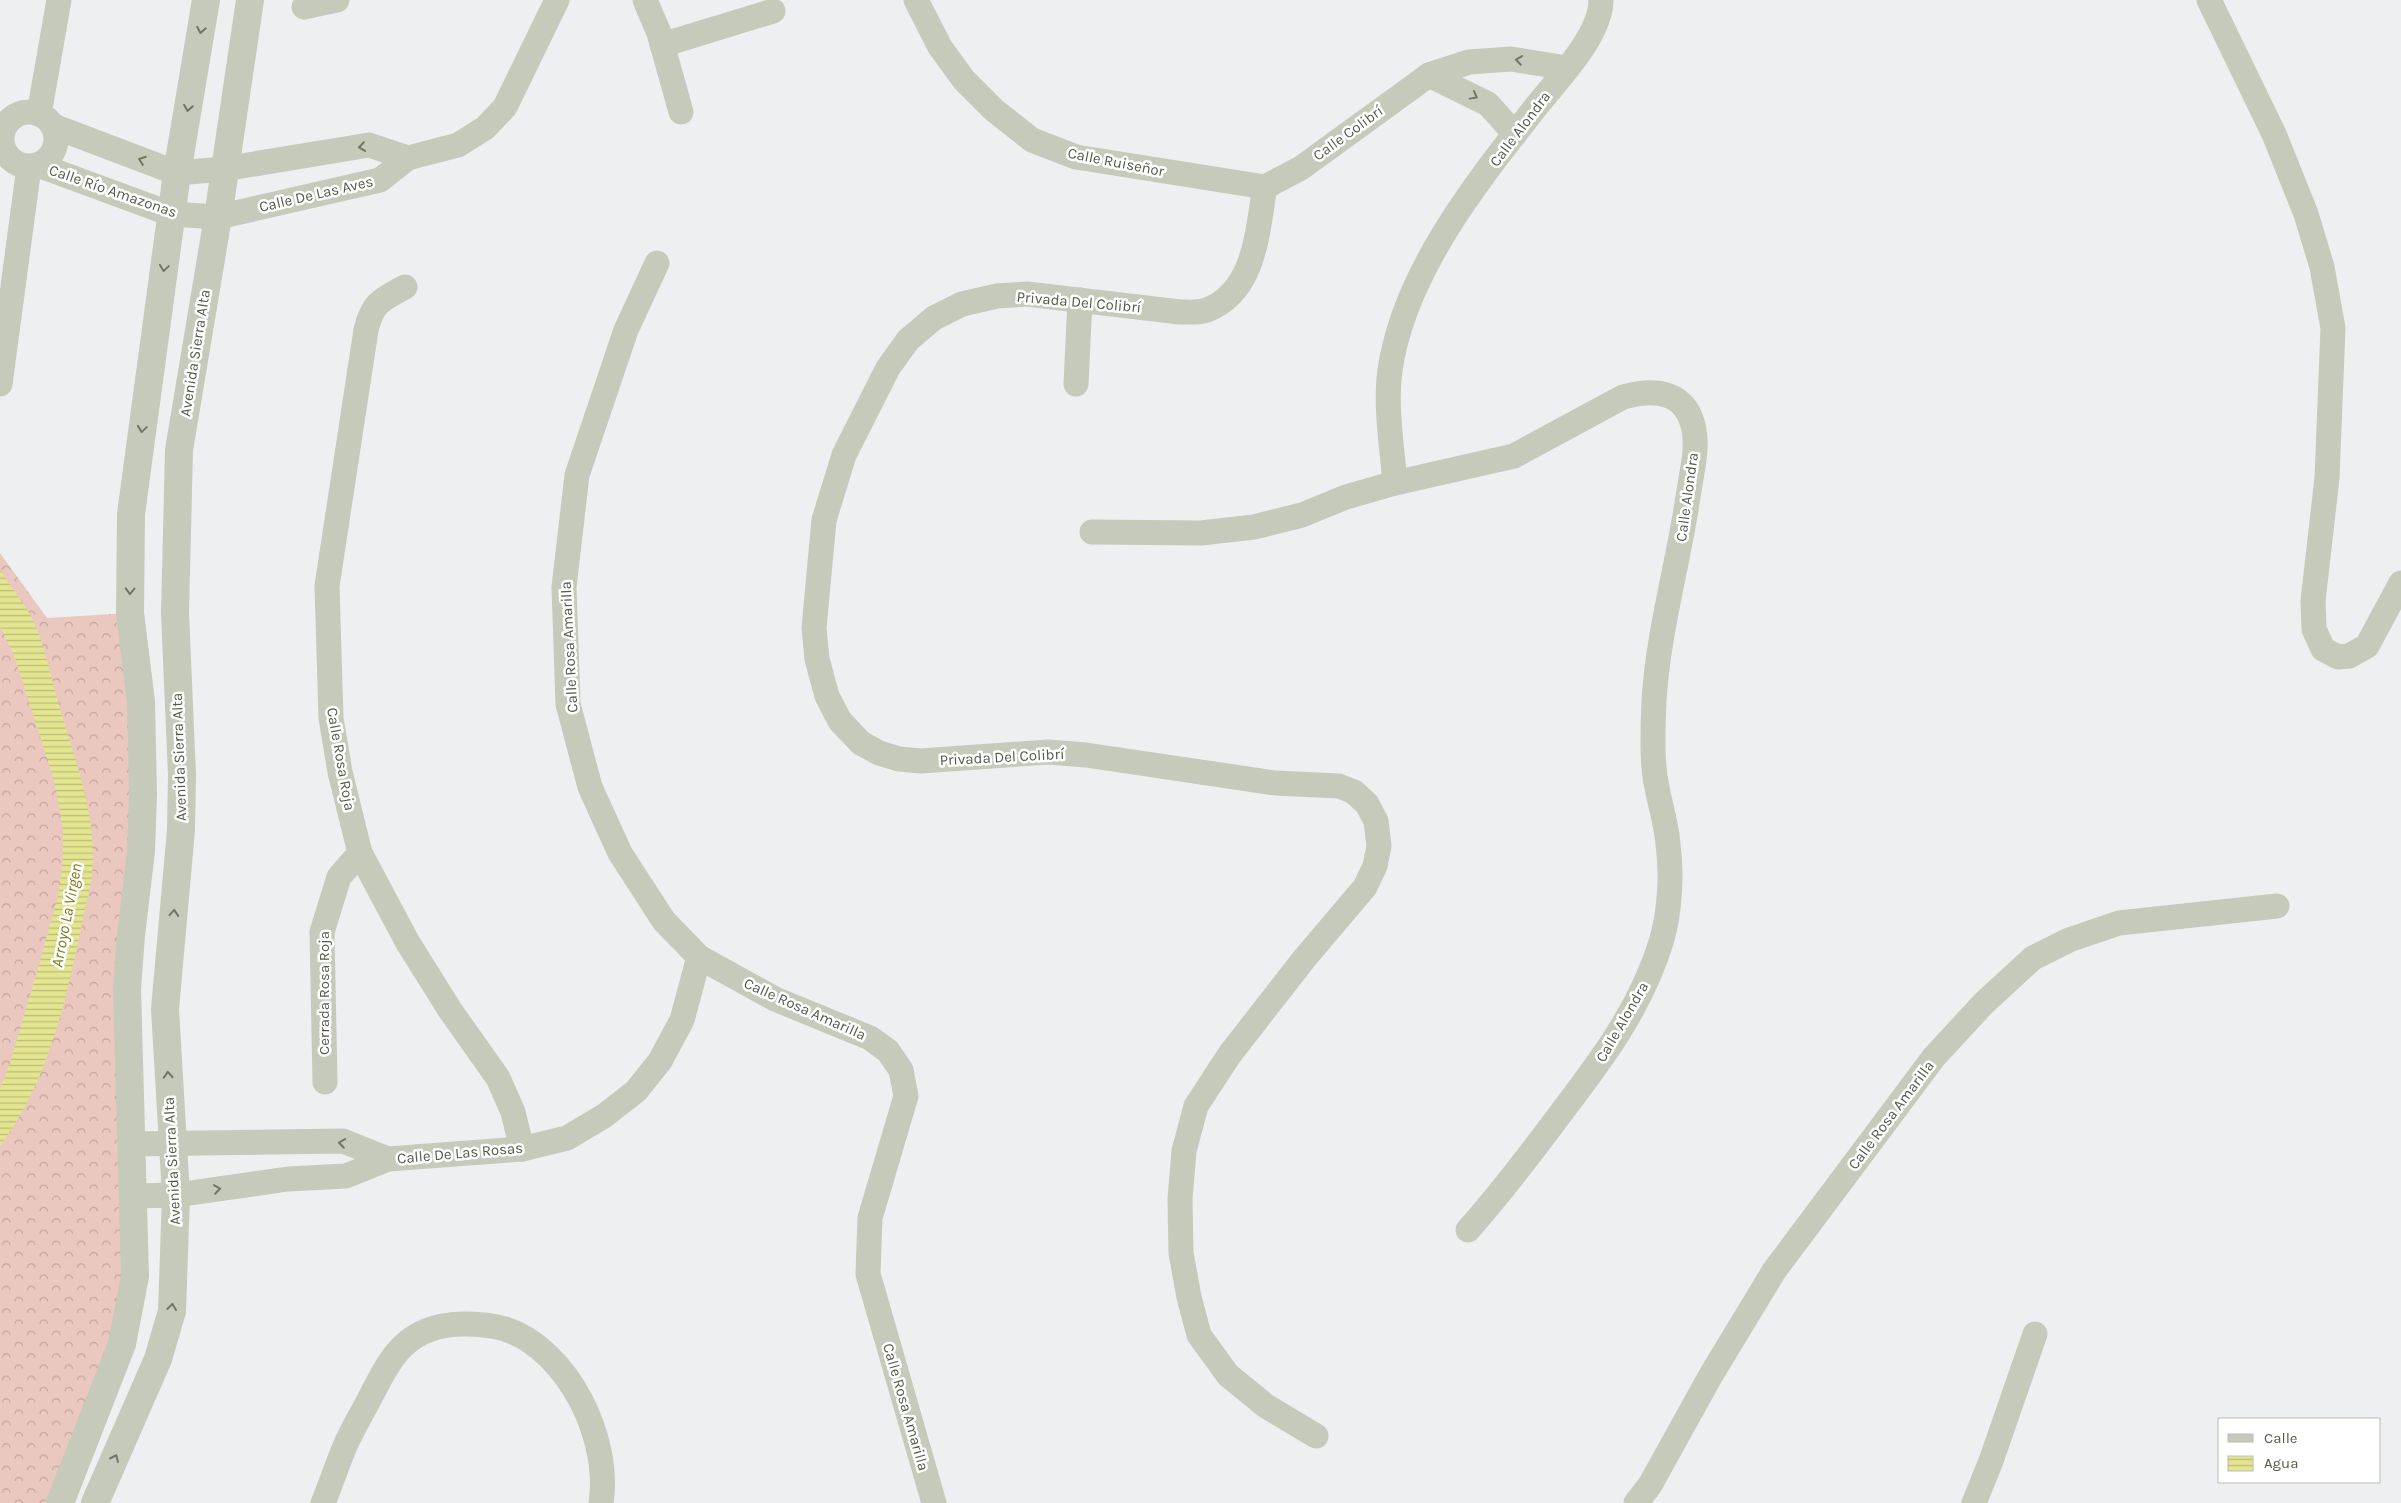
<svg xmlns="http://www.w3.org/2000/svg" width="2401" height="1503" font-family="Karla,sans-serif">
<style>
.forest{fill:url(#forest-crowns)}
.water{fill:url(#water-rules)}
.lines{fill:none;stroke-linecap:round;stroke-linejoin:round}
.minor{stroke:#c5cabb;stroke-width:25}
.tertiary{stroke:#c5cabb;stroke-width:28}
.oneway{stroke:#717665}
.labels{text-anchor:middle;stroke-width:5;stroke-linejoin:round;paint-order:stroke}
.street-label{font-size:15px;fill:#555a48;stroke:#fff}
.water-label{font-size:16px;font-style:italic;fill:#787a16;stroke:#fff}
</style>
<defs>
<pattern id="forest-crowns" width="20" height="18" patternUnits="userSpaceOnUse" patternTransform="scale(1.25)"><rect width="20" height="18" fill="#ebc8bf"/><path d="M2 6a3 3 0 1 1 6 0M12 15a3 3 0 1 1 6 0" fill="none" stroke="#c1a59d"/></pattern>
<pattern id="water-rules" width="6" height="5" patternUnits="userSpaceOnUse" patternTransform="scale(1.25)"><rect width="6" height="5" fill="#e3e590"/><path d="M0 2.5h6" fill="none" stroke="#bbbd78"/></pattern>
</defs>
<rect width="100%" height="100%" fill="#eeeff0"/>
<path class="forest" d="M0 553 47 618 130 613 135 1276 60 1503H0Z"/>
<path class="water" d="M0 570C12 589 26 604 35 625 46 650 51 678 59 705 75 761 98 816 92 876 72 968 58 1068 0 1146V1089L10 1063 38 968 58 896 63 861V829L54 780 14 655 0 626Z"/>
<g class="lines">
<g class="minor">
<path d="M645 0 659 33 681 112"/>
<path d="M916 0 940 47 964 80 994 110 1032 140 1076 157 1265 187"/>
<path d="M2209 0 2274 134 2306 214 2322 267 2333 328 2327 478 2313 601 2314 629 2323 649 2338 657 2349 656 2367 646 2401 583"/>
<path d="M304 7 337 0"/>
<path d="M662 45 773 11"/>
<path d="M1429 75 1488 104 1515 134"/>
<circle cx="29" cy="139" r="27"/>
<path d="M39 114 59 0"/>
<path d="M53 126 177 173 224 169 369 145 408 158"/>
<path d="M38 165 171 214 218 217 380 180 408 158 458 145 485 128 505 107 557 0"/>
<path d="M1265 187C1257 231 1256 291 1207 310 1199 313 1188 312 1180 312L1027 294 997 296 962 304 934 318 908 340 888 368 844 455 824 520 814 628 817 659 827 696 840 721 861 743 879 753 899 759 921 761 1048 752 1086 755 1275 783 1339 786 1354 792 1367 804 1376 821 1379 846 1375 866 1365 887 1304 959 1230 1054 1196 1106 1184 1151 1180 1199 1181 1253 1189 1297 1199 1335 1228 1375 1266 1406 1316 1436"/>
<path d="M1265 187 1301 168 1429 75 1469 62 1511 59 1567 68"/>
<path d="M657 263 626 330 577 475 564 587 568 704 590 787 620 853 664 921 699 957 775 999 870 1038 888 1051 901 1070 906 1096 870 1218 868 1274 934 1503"/>
<path d="M405 287C381 300 373 302 366 330L327 586 331 718 340 772 360 853 408 943 450 1010 498 1078 513 1112 522 1149"/>
<path d="M0 384 29 167"/>
<path d="M1076 384 1080 300"/>
<path d="M1395 483C1392 446 1385 406 1390 370 1404 273 1476 183 1535 108 1557 80 1601 36 1601 0"/>
<path d="M1092 532 1201 533 1254 527 1302 515 1346 497 1395 483 1514 456 1623 397C1655 388 1687 391 1694 430 1698 451 1691 475 1688 497 1678 565 1658 632 1654 701 1653 723 1652 746 1654 768 1656 794 1666 818 1668 844 1672 874 1670 910 1662 939 1642 1007 1600 1062 1558 1117 1529 1156 1500 1194 1468 1230"/>
<path d="M325 1082 322 932 339 877 360 853"/>
<path d="M131 1144 343 1141 388 1159"/>
<path d="M133 1196 176 1195 288 1179 346 1176 388 1159 522 1149 567 1138 604 1116 636 1091 660 1061 682 1020 699 957"/>
<path d="M323 1503C331 1484 337 1465 345 1446 353 1428 364 1410 373 1392 381 1377 389 1360 402 1347 419 1330 440 1324 464 1324 478 1324 491 1325 505 1329 569 1350 611 1440 601 1503"/>
<path d="M1636 1503 1650 1485 1711 1375 1774 1271 1934 1057 1984 1003 2033 958 2069 940 2119 923 2277 906"/>
<path d="M1974 1503 1991 1461 2035 1334"/>
</g>
<g class="tertiary">
<path d="M60 1503 122 1344 135 1276 127 989 131 935 141 851 143 794 141 702 130 613 131 514 177 173 206 0"/>
<path d="M95 1503 158 1359 172 1311 176 1195 165 1009 181 830 182 775 175 613 179 450 218 217 250 0"/>
</g>
</g>
<defs><path id="oneway-chevron" d="M-2-3.5L2.5 0L-2 3.5" fill="none" stroke-width="1.6" stroke-linecap="round" stroke-linejoin="round" transform="scale(1.25)"/></defs>
<g class="oneway">
<use href="#oneway-chevron" transform="translate(201 30) rotate(100)"/>
<use href="#oneway-chevron" transform="translate(1519 60) rotate(-171)"/>
<use href="#oneway-chevron" transform="translate(1474 96) rotate(29)"/>
<use href="#oneway-chevron" transform="translate(188 108) rotate(99)"/>
<use href="#oneway-chevron" transform="translate(362 147) rotate(172)"/>
<use href="#oneway-chevron" transform="translate(142 160) rotate(-160)"/>
<use href="#oneway-chevron" transform="translate(164 268) rotate(98)"/>
<use href="#oneway-chevron" transform="translate(142 429) rotate(98)"/>
<use href="#oneway-chevron" transform="translate(130 591) rotate(91)"/>
<use href="#oneway-chevron" transform="translate(174 913) rotate(-85)"/>
<use href="#oneway-chevron" transform="translate(168 1075) rotate(-93)"/>
<use href="#oneway-chevron" transform="translate(342 1143) rotate(-171)"/>
<use href="#oneway-chevron" transform="translate(217 1189) rotate(-8)"/>
<use href="#oneway-chevron" transform="translate(172 1307) rotate(-83)"/>
<use href="#oneway-chevron" transform="translate(115 1458) rotate(-66)"/>
</g>
<g class="labels">
<g class="street-label">
<text transform="translate(1520 129) rotate(-53)" y="5">Calle Alondra</text>
<text transform="translate(1348 133) rotate(-36)" y="5">Calle Colibrí</text>
<text transform="translate(1116 162) rotate(11)" y="5">Calle Ruiseñor</text>
<text transform="translate(113 191) rotate(19)" y="5">Calle Río Amazonas</text>
<text transform="translate(316 194) rotate(-13)" y="5">Calle De Las Aves</text>
<text transform="translate(1079 302) rotate(5)" y="5">Privada Del Colibrí</text>
<text transform="translate(195 353) rotate(-81)" y="5">Avenida Sierra Alta</text>
<text transform="translate(1687 497) rotate(-82)" y="5">Calle Alondra</text>
<text transform="translate(569 647) rotate(-93)" y="5">Calle Rosa Amarilla</text>
<text transform="translate(179 757) rotate(-92)" y="5">Avenida Sierra Alta</text>
<text transform="translate(1002 757) rotate(-3)" y="5">Privada Del Colibrí</text>
<text transform="translate(341 759) rotate(80)" y="5">Calle Rosa Roja</text>
<text transform="translate(324 993) rotate(-90)" y="5">Cerrada Rosa Roja</text>
<text transform="translate(805 1009) rotate(24)" y="5">Calle Rosa Amarilla</text>
<text transform="translate(1622 1022) rotate(-60)" y="5">Calle Alondra</text>
<text transform="translate(1891 1115) rotate(-53)" y="5">Calle Rosa Amarilla</text>
<text transform="translate(460 1153) rotate(-5)" y="5">Calle De Las Rosas</text>
<text transform="translate(172 1161) rotate(-93)" y="5">Avenida Sierra Alta</text>
<text transform="translate(906 1407) rotate(74)" y="5">Calle Rosa Amarilla</text>
</g>
<g class="water-label">
<text transform="translate(66 915) rotate(-79)" y="6">Arroyo La Virgen</text>
</g>
</g>
<rect x="2218" y="1418" width="162" height="65" fill="#ffffff" stroke="#bbbdb6"/>
<rect x="2228" y="1434" width="25" height="8" fill="#c5cabb" stroke="#bbbdb6"/>
<text x="2264" y="1443" font-size="15" fill="#555a48">Calle</text>
<rect x="2228" y="1456" width="25" height="15" fill="url(#water-rules)" stroke="#bbbdb6"/>
<text x="2264" y="1468" font-size="15" fill="#555a48">Agua</text>
</svg>
